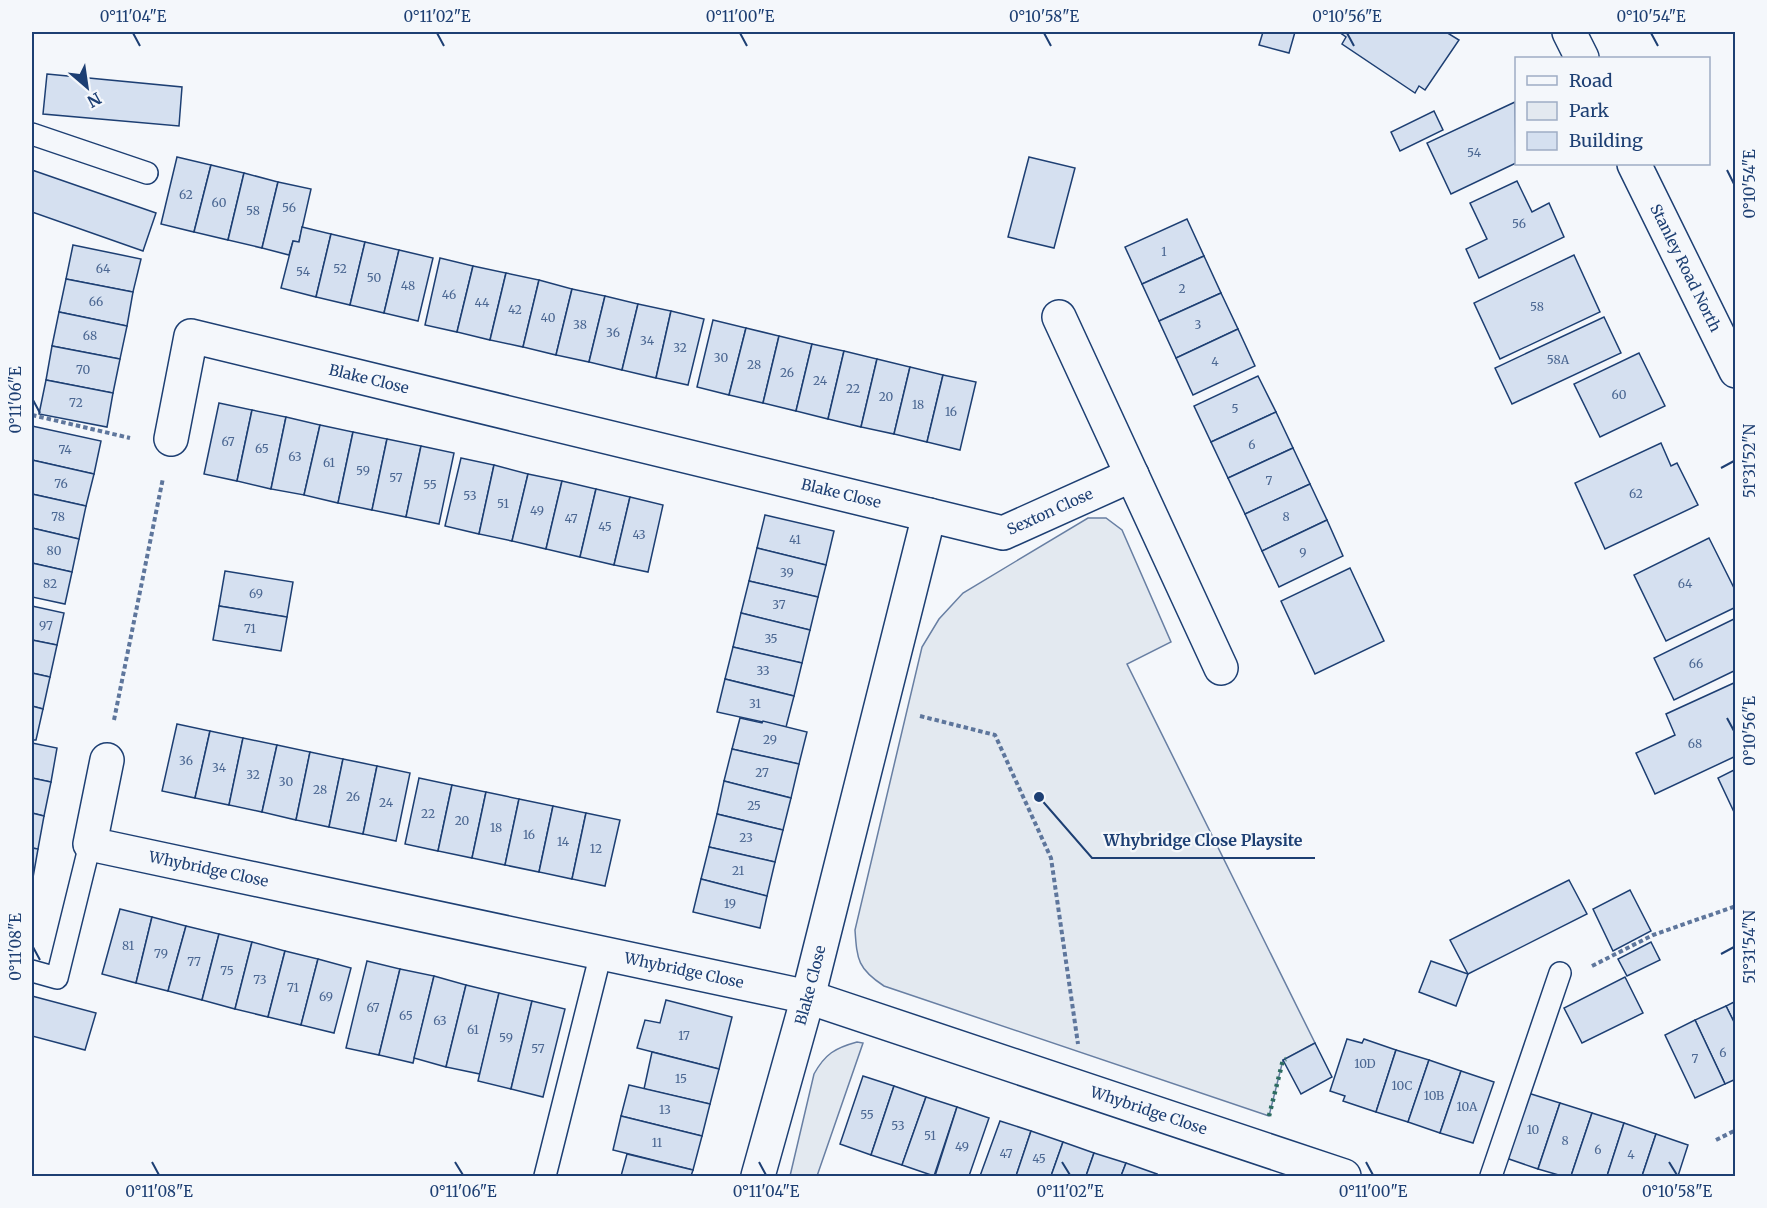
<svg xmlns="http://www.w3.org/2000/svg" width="1767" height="1208" font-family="Merriweather,serif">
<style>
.green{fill:#e3e9f0;stroke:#687fa3;stroke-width:1.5}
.building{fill:#d5e0f0;stroke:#1d3f73;stroke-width:1.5}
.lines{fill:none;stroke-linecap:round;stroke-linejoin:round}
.service-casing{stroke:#1d3f73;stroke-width:24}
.minor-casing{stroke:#1d3f73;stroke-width:36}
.path{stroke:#5e769c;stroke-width:4;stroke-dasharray:4.5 3;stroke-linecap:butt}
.service{stroke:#f4f7fb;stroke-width:21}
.minor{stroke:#f4f7fb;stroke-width:33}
.hedge{stroke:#2c6c60;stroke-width:4.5;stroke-dasharray:3 4.5;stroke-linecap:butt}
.ticks{fill:none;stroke:#1d3f73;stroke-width:2}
.labels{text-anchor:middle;stroke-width:4.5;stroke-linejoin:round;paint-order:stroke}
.number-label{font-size:12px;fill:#4b6792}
.street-label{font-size:15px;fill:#1d3f73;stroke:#f4f7fb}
.leader{fill:none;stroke:#1d3f73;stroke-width:2}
.callout-dot{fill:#1d3f73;stroke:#f4f7fb;stroke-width:2}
.callout-label{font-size:16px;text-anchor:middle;font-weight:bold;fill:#1d3f73;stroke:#f4f7fb;stroke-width:4.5;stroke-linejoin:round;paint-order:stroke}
.neatline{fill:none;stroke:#1d3f73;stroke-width:2}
.ticks-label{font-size:15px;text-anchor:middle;fill:#1d3f73}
</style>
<rect width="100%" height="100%" fill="#f4f7fb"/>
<g class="green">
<path d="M1088 518H1106L1122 530 1171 642 1127 664 1315 1043 1283 1060 1269 1116 884 986C858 969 857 960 855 930L922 647 939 619 963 593Z"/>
<path d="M857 1042 863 1043 817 1176H790L814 1074C825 1054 835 1048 857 1042Z"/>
</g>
<g class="building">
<path d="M1263 32H1295L1289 53 1259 45Z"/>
<path d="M1339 32H1446L1459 40 1425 90 1419 86 1415 93 1342 44 1346 37Z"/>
<path d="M47 74 182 87 179 126 43 114Z"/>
<path d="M1515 102 1516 163 1451 194 1427 143Z"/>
<path d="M1434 111 1443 130 1400 151 1391 132Z"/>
<path d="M177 157 211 165 194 232 161 224Z"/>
<path d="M1029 157 1075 168 1054 248 1008 237Z"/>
<path d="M211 165 244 173 228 240 194 232Z"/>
<path d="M32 170 156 213 143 251 32 212Z"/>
<path d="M244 173 278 182 262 248 228 240Z"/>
<path d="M1517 181 1532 212 1549 203 1564 237 1479 278 1466 249 1487 239 1470 203Z"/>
<path d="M278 182 311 189 299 242 293 241 289 255 262 248Z"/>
<path d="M1187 219 1204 256 1142 284 1125 247Z"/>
<path d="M302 227 331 234 316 297 281 288 293 241 299 242Z"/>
<path d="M331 234 365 242 350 305 316 297Z"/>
<path d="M365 242 399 250 384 313 350 305Z"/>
<path d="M73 245 141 259 133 292 66 279Z"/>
<path d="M399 250 433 258 418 321 384 313Z"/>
<path d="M1574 255 1600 312 1500 359 1474 303Z"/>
<path d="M1204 256 1221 293 1159 321 1142 284Z"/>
<path d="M440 258 473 266 457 332 425 325Z"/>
<path d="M473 266 506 273 490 340 457 332Z"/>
<path d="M506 273 539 280 523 347 490 340Z"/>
<path d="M66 279 133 292 127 326 59 312Z"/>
<path d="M539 280 572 289 556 355 523 347Z"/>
<path d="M572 289 605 296 589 362 556 355Z"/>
<path d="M1221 293 1238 329 1176 358 1159 321Z"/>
<path d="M605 296 638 304 622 370 589 362Z"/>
<path d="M638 304 671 311 656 378 622 370Z"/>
<path d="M671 311 704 319 688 385 656 378Z"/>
<path d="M59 312 127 326 120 359 52 346Z"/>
<path d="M1604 317 1621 353 1512 404 1495 368Z"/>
<path d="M713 320 746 328 729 395 697 387Z"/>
<path d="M746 328 779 336 763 403 729 395Z"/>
<path d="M1238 329 1255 366 1193 395 1176 358Z"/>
<path d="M779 336 812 344 796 411 763 403Z"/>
<path d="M812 344 844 351 828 419 796 411Z"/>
<path d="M52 346 120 359 113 393 46 380Z"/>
<path d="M844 351 877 359 861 427 828 419Z"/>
<path d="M1639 353 1665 406 1600 437 1574 384Z"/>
<path d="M877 359 910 367 894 434 861 427Z"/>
<path d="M910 367 943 375 927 442 894 434Z"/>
<path d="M943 375 976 382 960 450 927 442Z"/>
<path d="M1258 376 1276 412 1211 442 1194 406Z"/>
<path d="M46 380 113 393 107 427 39 414Z"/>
<path d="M219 403 252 410 237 481 204 474Z"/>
<path d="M252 410 286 417 271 489 237 481Z"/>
<path d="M1276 412 1293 448 1228 478 1211 442Z"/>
<path d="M286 417 320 425 304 495 271 489Z"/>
<path d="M320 425 353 432 338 503 304 495Z"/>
<path d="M32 426 101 441 94 474 32 460Z"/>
<path d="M353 432 387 439 372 510 338 503Z"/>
<path d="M387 439 421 446 406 517 372 510Z"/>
<path d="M1661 443 1671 466 1677 463 1698 505 1605 549 1575 483Z"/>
<path d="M421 446 454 453 439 524 406 517Z"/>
<path d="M1293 448 1310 484 1245 514 1228 478Z"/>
<path d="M461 458 494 465 479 534 445 526Z"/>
<path d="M32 460 94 474 86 506 32 494Z"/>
<path d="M494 465 528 474 512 541 479 534Z"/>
<path d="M528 474 562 481 546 549 512 541Z"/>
<path d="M562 481 596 489 580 557 546 549Z"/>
<path d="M1310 484 1327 520 1262 551 1245 514Z"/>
<path d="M596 489 630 497 614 565 580 557Z"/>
<path d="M32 494 86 506 79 539 32 528Z"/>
<path d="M630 497 663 505 648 572 614 565Z"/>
<path d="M765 515 834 531 826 565 757 548Z"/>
<path d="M1327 520 1343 556 1279 587 1262 551Z"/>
<path d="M32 528 79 539 72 572 32 563Z"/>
<path d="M1709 538 1736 592V607L1666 641 1634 575Z"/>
<path d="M757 548 826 565 818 597 749 581Z"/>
<path d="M32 563 72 572 65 604 32 597Z"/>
<path d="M1350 568 1384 641 1315 674 1281 601Z"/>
<path d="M225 571 293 582 287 617 219 606Z"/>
<path d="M749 581 818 597 810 630 741 613Z"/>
<path d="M32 606 64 613 57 645 32 640Z"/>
<path d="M219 606 287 617 281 651 213 640Z"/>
<path d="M741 613 810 630 802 663 733 647Z"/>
<path d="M1736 618V670L1674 700 1654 658Z"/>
<path d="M32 640 57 645 50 677 32 673Z"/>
<path d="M733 647 802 663 794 696 725 679Z"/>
<path d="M32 673 50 677 43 709 32 706Z"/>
<path d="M725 679 794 696 786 727 717 712Z"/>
<path d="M1736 682V756L1655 794 1636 753 1675 735 1666 714Z"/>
<path d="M32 706 43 709 36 740H32Z"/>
<path d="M740 718 762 723 763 721 807 732 799 764 732 749Z"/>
<path d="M177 724 210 731 195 798 162 791Z"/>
<path d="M210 731 243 738 229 805 195 798Z"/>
<path d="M243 738 277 745 262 812 229 805Z"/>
<path d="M32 743 57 748 51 782 32 778Z"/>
<path d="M277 745 310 752 296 820 262 812Z"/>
<path d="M732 749 799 764 791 798 724 781Z"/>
<path d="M310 752 343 759 329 827 296 820Z"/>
<path d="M343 759 377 766 363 834 329 827Z"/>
<path d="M377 766 410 773 396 841 363 834Z"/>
<path d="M1736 769V812H1734L1718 778Z"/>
<path d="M32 778 51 782 44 816 32 813Z"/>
<path d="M419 778 452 785 438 851 405 844Z"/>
<path d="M724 781 791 798 783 830 717 814Z"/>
<path d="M452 785 486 792 472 858 438 851Z"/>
<path d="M486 792 519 799 505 865 472 858Z"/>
<path d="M519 799 553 806 539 872 505 865Z"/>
<path d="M553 806 586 813 572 879 539 872Z"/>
<path d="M32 813 44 816 38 849 32 848Z"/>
<path d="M586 813 620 820 605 886 572 879Z"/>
<path d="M717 814 783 830 775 862 709 847Z"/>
<path d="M709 847 775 862 767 896 701 879Z"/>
<path d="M32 848 38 849 32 883Z"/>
<path d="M701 879 767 896 760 928 693 912Z"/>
<path d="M1569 880 1587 914 1468 974 1450 940Z"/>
<path d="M1630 890 1651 931 1613 951 1593 909Z"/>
<path d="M120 909 152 917 136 983 102 974Z"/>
<path d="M152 917 186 926 168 991 136 983Z"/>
<path d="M186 926 219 934 202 1000 168 991Z"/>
<path d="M219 934 252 942 235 1009 202 1000Z"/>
<path d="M252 942 285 951 268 1017 235 1009Z"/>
<path d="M1651 942 1660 960 1627 976 1618 959Z"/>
<path d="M285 951 318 959 301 1025 268 1017Z"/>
<path d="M318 959 351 968 334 1033 301 1025Z"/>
<path d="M367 961 400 969 379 1055 346 1048Z"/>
<path d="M1431 961 1468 974 1456 1006 1419 992Z"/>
<path d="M400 969 434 976 413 1063 379 1055Z"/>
<path d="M434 976 466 985 446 1067 414 1058Z"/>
<path d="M1625 977 1643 1013 1582 1043 1564 1008Z"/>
<path d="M466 985 499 993 480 1074 446 1067Z"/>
<path d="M499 993 532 1001 511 1089 478 1081Z"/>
<path d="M32 996 96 1013 85 1050 32 1036Z"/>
<path d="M666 1000 732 1017 719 1069 637 1048 645 1020 660 1023Z"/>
<path d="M532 1001 565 1009 543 1097 511 1089Z"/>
<path d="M1736 1001V1026L1726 1006Z"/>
<path d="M1726 1006 1736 1026V1079L1725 1084 1695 1020Z"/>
<path d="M1695 1020 1725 1084 1695 1098 1665 1035Z"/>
<path d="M1347 1039 1362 1043 1364 1039 1396 1050 1376 1112 1343 1101 1345 1096 1330 1091Z"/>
<path d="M1315 1043 1332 1077 1301 1094 1283 1060Z"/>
<path d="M1396 1050 1429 1060 1408 1122 1376 1112Z"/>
<path d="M652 1052 719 1069 710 1104 644 1089Z"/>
<path d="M1429 1060 1461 1071 1440 1133 1408 1122Z"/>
<path d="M1461 1071 1494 1082 1473 1143 1440 1133Z"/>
<path d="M863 1076 894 1086 871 1155 840 1144Z"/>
<path d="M629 1085 710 1104 702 1136 621 1116Z"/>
<path d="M894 1086 926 1097 902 1165 871 1155Z"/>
<path d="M1528 1093 1560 1103 1538 1169 1506 1158Z"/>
<path d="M926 1097 957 1107 934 1176 902 1165Z"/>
<path d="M1560 1103 1592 1113 1571 1176H1562L1538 1169Z"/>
<path d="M957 1107 989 1118 969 1176H935Z"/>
<path d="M1592 1113 1624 1123 1607 1176H1571Z"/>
<path d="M621 1116 702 1136 693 1170 613 1150Z"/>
<path d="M1000 1121 1031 1131 1016 1176H980Z"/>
<path d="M1624 1123 1656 1134 1642 1176H1607Z"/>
<path d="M1031 1131 1063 1142 1051 1176H1016Z"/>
<path d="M1656 1134 1688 1145 1678 1176H1642Z"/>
<path d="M1063 1142 1094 1153 1086 1176H1051Z"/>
<path d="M1094 1153 1126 1163 1121 1176H1086Z"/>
<path d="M627 1154 693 1170 691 1176H621Z"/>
<path d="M1126 1163 1157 1174 1156 1176H1121Z"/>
</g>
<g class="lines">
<g class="service-casing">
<g id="service">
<path d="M32 134 147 173"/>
<path d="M32 971 57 978 90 844"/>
<path d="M545 1176 601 953"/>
<path d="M1491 1176 1560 973"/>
</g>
</g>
<g class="minor-casing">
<g id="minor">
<path d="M1569 32 1582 58"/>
<path id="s1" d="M1634 164 1736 371"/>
<path d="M1059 317 1221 668"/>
<path id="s2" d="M171 439 191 336 1003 533 1132 475"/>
<path id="s3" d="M107 760 90 844 808 997 1344 1176"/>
<path id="s4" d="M758 1176 808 997 929 515"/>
</g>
</g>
<g class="path">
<path d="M32 415 130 438"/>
<path d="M920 716 995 735 1051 858 1078 1044"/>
<path d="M114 720 163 478"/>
<path d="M1592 966 1653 935 1736 906"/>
<path d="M1716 1140 1736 1130"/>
</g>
<use href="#service" class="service"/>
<use href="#minor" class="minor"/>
<path class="hedge" d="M1269 1116 1283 1060 1286 1059"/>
</g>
<path class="ticks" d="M133 33 140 46M437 33 444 46M740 33 747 46M1044 33 1051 46M1347 33 1354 46M1651 33 1658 46M1727 170 1734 184M33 400 40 413M1721 468 1734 461M1727 718 1734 731M33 947 40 960M1721 954 1734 947M152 1162 159 1175M455 1162 463 1175M759 1162 766 1175M1062 1162 1070 1175M1366 1162 1373 1175M1669 1162 1677 1175"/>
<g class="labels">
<g class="number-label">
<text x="1474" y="157">54</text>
<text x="186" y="199">62</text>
<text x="219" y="207">60</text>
<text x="289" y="212">56</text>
<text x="253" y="215">58</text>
<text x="1519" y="228">56</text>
<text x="1164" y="256">1</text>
<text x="103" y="273">64</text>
<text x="340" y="273">52</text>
<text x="303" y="276">54</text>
<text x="374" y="282">50</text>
<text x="408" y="290">48</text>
<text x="1182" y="293">2</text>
<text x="449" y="299">46</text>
<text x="96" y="306">66</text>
<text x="482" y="307">44</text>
<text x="1537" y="311">58</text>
<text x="515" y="314">42</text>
<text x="548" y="322">40</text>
<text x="580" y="329">38</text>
<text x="1198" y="329">3</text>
<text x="613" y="337">36</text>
<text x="90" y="340">68</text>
<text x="647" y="345">34</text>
<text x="680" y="352">32</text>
<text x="721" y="362">30</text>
<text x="1558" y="364">58A</text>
<text x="1215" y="366">4</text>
<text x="754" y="369">28</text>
<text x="83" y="374">70</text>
<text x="787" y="377">26</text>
<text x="820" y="385">24</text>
<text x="853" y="393">22</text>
<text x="1619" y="399">60</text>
<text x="886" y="401">20</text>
<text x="76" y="407">72</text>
<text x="918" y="409">18</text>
<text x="1235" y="413">5</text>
<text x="951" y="416">16</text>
<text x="228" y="446">67</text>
<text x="1252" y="449">6</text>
<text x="262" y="453">65</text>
<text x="65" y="454">74</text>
<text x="295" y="461">63</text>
<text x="329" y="467">61</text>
<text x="363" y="475">59</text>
<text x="396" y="482">57</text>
<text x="1269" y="485">7</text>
<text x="61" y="488">76</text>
<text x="430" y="489">55</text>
<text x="1636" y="498">62</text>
<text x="470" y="500">53</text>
<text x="503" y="508">51</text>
<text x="537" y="515">49</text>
<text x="58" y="521">78</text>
<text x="1286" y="521">8</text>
<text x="571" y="523">47</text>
<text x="605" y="531">45</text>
<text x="639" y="539">43</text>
<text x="795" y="544">41</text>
<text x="54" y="555">80</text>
<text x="1303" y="557">9</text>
<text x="787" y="577">39</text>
<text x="50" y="588">82</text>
<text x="1685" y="588">64</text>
<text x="256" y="598">69</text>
<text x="779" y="609">37</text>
<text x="46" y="630">97</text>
<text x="250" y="633">71</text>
<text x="771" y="643">35</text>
<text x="1696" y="668">66</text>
<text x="763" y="675">33</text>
<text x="755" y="708">31</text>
<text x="770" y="744">29</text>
<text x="1695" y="748">68</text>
<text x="186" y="765">36</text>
<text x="219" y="772">34</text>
<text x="762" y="777">27</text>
<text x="253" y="779">32</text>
<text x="286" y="786">30</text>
<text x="320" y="794">28</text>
<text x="353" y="801">26</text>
<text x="386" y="807">24</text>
<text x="754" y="810">25</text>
<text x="428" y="818">22</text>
<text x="462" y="825">20</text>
<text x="496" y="832">18</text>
<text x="529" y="839">16</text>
<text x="746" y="842">23</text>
<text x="563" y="846">14</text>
<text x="596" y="853">12</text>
<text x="738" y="875">21</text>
<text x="730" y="908">19</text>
<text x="128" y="950">81</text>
<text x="161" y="958">79</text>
<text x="194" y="966">77</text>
<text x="227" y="975">75</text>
<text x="260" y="984">73</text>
<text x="293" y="992">71</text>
<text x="326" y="1001">69</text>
<text x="373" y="1012">67</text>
<text x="406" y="1020">65</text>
<text x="440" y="1025">63</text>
<text x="473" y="1034">61</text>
<text x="684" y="1040">17</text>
<text x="506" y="1042">59</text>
<text x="538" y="1053">57</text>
<text x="1723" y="1057">6</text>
<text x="1695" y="1063">7</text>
<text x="1365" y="1068">10D</text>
<text x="681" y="1083">15</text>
<text x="1402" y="1090">10C</text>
<text x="1434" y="1100">10B</text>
<text x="1467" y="1111">10A</text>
<text x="665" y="1114">13</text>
<text x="867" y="1119">55</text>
<text x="898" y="1130">53</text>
<text x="1533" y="1134">10</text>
<text x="930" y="1140">51</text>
<text x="1565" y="1145">8</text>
<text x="657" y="1147">11</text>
<text x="962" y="1151">49</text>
<text x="1598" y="1154">6</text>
<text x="1006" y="1158">47</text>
<text x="1631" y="1159">4</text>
<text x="1039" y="1163">45</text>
</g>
<g class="street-label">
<text dy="5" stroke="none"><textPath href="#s1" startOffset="116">Stanley Road North</textPath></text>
<text dy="5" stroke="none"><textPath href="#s2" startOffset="288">Blake Close</textPath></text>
<text dy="5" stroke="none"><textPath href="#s2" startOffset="774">Blake Close</textPath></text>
<text dy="5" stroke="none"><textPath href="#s2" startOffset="992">Sexton Close</textPath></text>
<text dy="5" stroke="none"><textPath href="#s3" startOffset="207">Whybridge Close</textPath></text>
<text dy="5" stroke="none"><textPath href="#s3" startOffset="693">Whybridge Close</textPath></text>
<text dy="5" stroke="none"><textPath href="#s4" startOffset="198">Blake Close</textPath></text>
<text dy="5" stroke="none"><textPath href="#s3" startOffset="1179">Whybridge Close</textPath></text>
</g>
</g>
<path class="leader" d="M1039 797L1092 858H1315"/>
<circle class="callout-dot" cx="1039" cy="797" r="6"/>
<g class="callout-label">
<text x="1203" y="846">Whybridge Close Playsite</text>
</g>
<rect width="1767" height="1208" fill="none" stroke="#f4f7fb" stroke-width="66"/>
<rect x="1515" y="57" width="195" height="108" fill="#f4f7fb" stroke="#9eadc5" stroke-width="1.5"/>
<rect x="1527" y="76" width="30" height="9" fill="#f4f7fb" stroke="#9eadc5" stroke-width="1.5"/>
<text x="1569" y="87" font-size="18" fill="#1d3f73">Road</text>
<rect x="1527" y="102" width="30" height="18" fill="#e3e9f0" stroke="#9eadc5" stroke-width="1.5"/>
<text x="1569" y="117" font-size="18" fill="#1d3f73">Park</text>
<rect x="1527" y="132" width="30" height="18" fill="#d5e0f0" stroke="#9eadc5" stroke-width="1.5"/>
<text x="1569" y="147" font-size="18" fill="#1d3f73">Building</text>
<g transform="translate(87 87) rotate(151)" stroke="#f4f7fb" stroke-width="4.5" paint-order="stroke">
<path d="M0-4.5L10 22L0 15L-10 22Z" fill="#1d3f73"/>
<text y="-9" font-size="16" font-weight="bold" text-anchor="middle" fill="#1d3f73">N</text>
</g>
<rect x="33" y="33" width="1701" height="1142" class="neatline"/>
<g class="ticks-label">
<text x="133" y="22">0°11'04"E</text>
<text x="437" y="22">0°11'02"E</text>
<text x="740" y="22">0°11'00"E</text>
<text x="1044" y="22">0°10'58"E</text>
<text x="1347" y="22">0°10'56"E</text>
<text x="1651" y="22">0°10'54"E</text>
<text transform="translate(1750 184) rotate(-90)" y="5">0°10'54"E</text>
<text transform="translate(16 400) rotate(-90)" y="5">0°11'06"E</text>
<text transform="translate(1750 461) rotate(-90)" y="5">51°31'52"N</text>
<text transform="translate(1750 731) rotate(-90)" y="5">0°10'56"E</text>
<text transform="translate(1750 947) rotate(-90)" y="5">51°31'54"N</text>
<text transform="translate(16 947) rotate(-90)" y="5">0°11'08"E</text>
<text x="159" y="1197">0°11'08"E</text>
<text x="463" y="1197">0°11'06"E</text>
<text x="766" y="1197">0°11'04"E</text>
<text x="1070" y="1197">0°11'02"E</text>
<text x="1373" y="1197">0°11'00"E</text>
<text x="1677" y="1197">0°10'58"E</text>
</g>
</svg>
